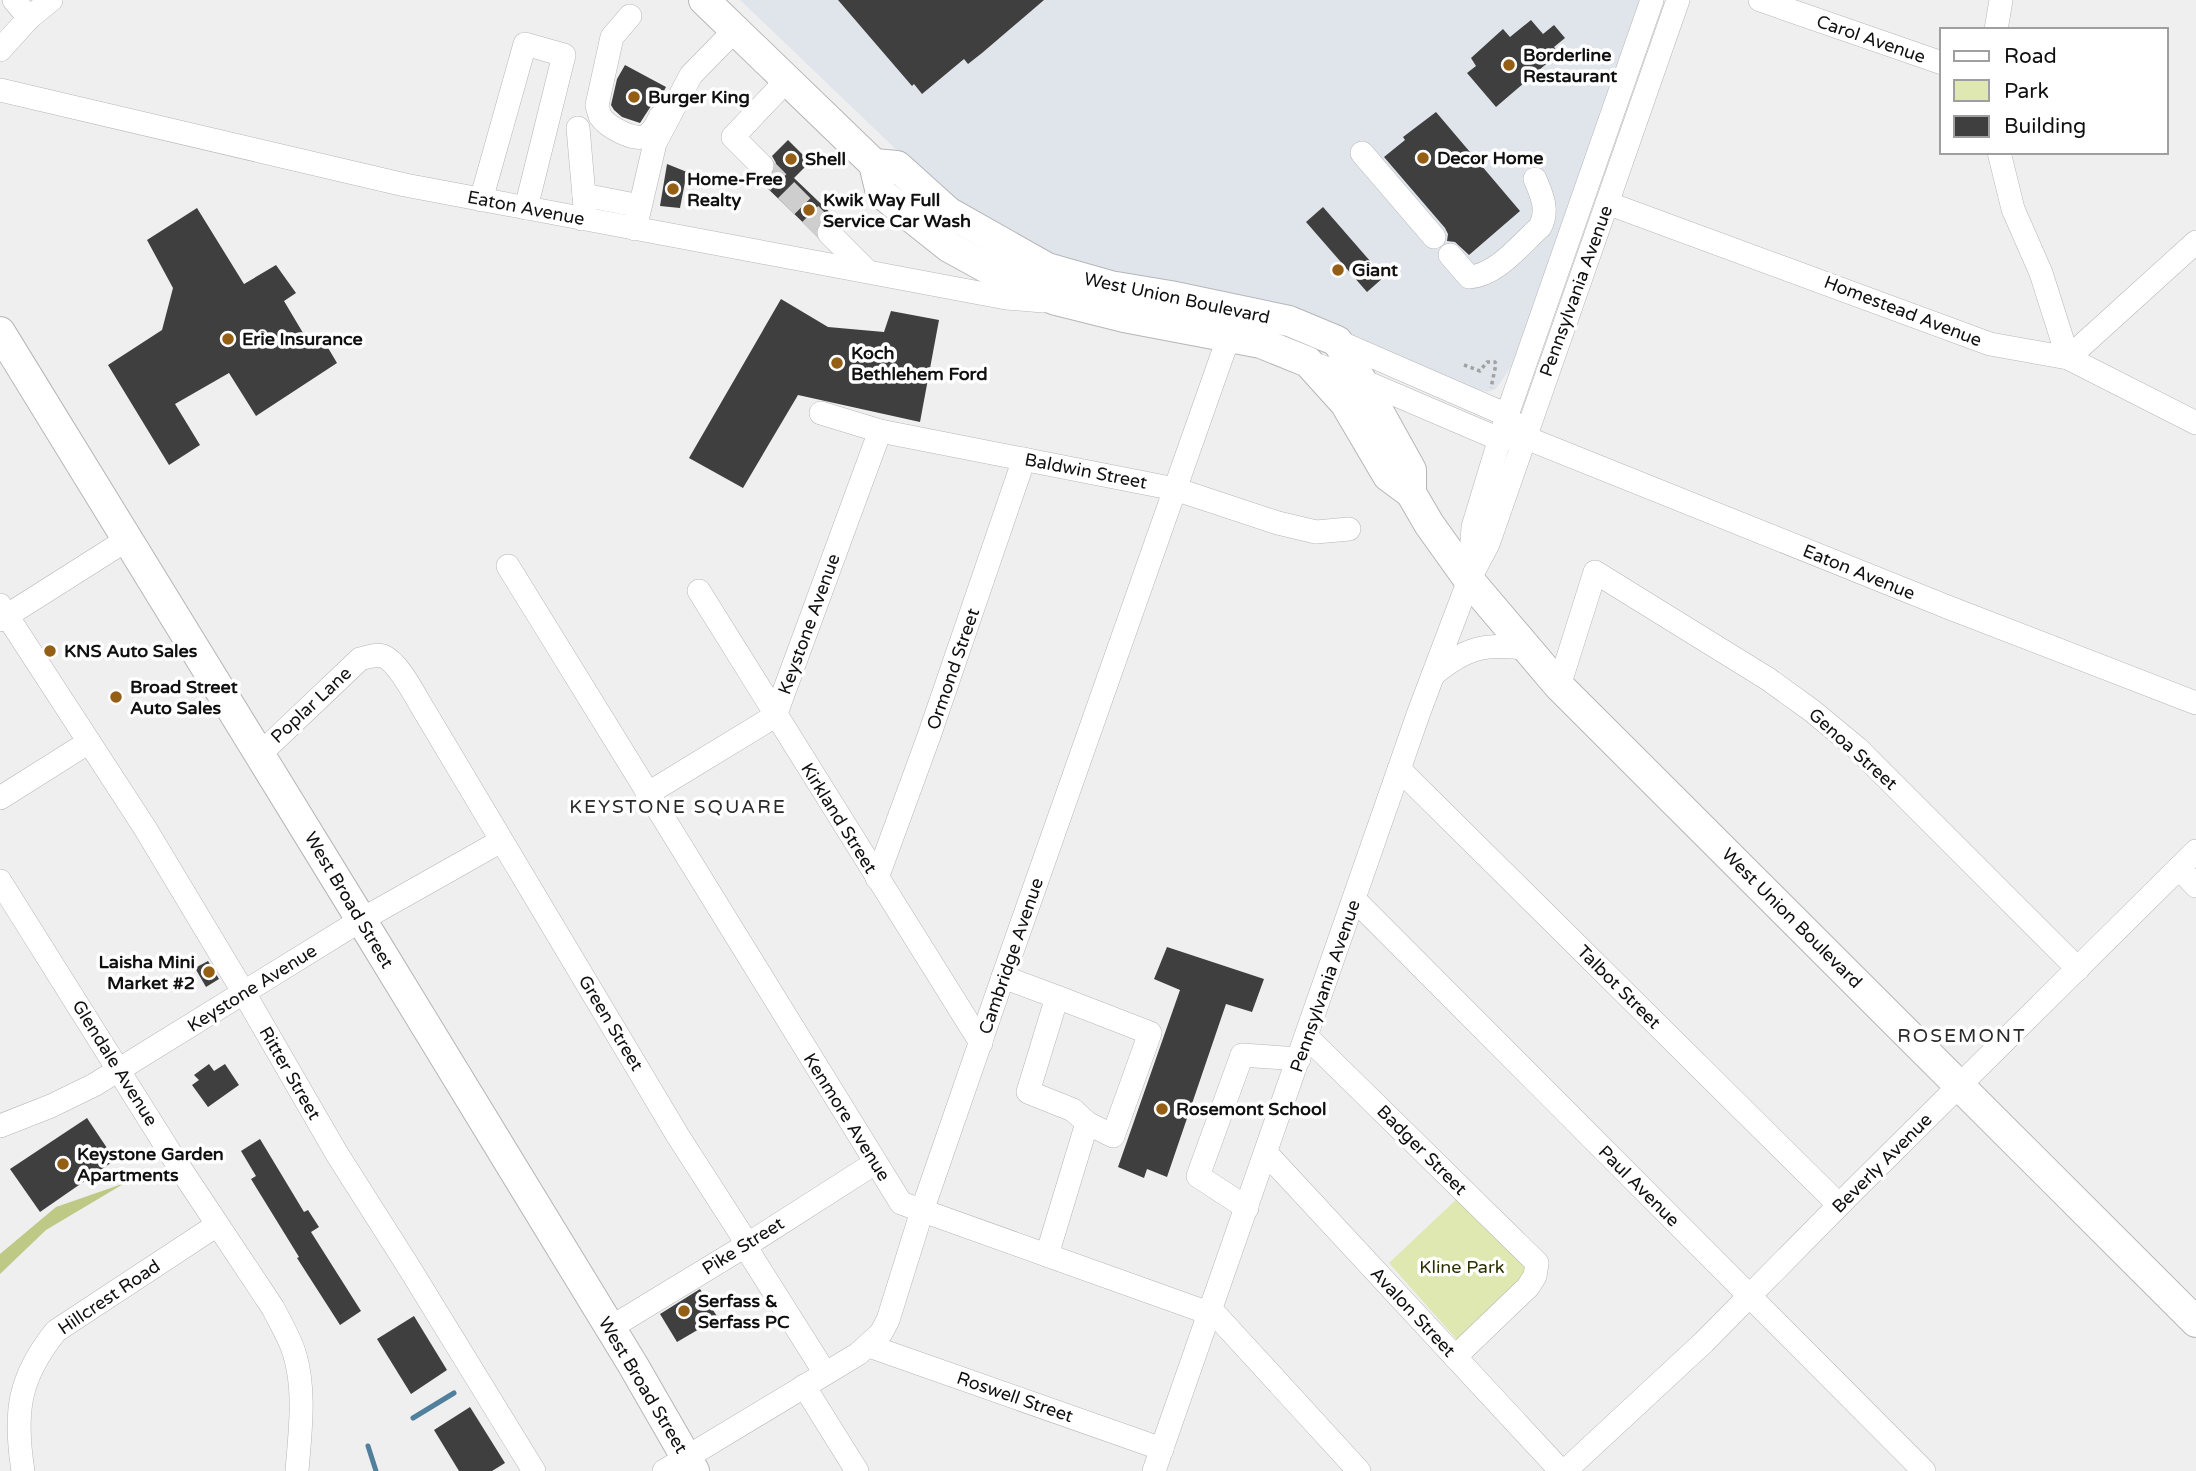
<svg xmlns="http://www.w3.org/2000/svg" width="2196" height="1471" font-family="'Varela Round',sans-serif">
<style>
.built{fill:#e0e5ec}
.green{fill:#dee8b0}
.forest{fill:#bec986}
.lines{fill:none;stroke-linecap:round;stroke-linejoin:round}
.stream{stroke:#50809c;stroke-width:5}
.building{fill:#403f40}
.minor-tunnel{stroke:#cececf;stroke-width:23;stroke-dasharray:23 11;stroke-linecap:butt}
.minor-casing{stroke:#b5b6b7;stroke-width:24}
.major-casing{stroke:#b5b6b7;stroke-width:32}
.path{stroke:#a1a1a2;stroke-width:3.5;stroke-dasharray:3.5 3.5;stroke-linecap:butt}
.minor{stroke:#fff;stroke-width:23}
.major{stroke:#fff;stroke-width:30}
.poi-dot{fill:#945f14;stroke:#fff;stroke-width:2.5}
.labels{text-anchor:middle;stroke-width:7;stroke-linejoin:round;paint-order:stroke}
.street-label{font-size:18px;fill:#101011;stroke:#fff}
.poi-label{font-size:18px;font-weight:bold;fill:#101011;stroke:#fff;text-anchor:start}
.park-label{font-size:18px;fill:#2c3100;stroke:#fff}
.neighbourhood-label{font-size:19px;letter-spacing:2px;fill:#2a2a2b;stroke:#fff}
</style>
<rect width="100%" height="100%" fill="#efeff0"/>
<path class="built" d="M740 0H1642L1512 365 1496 389 1487 392 1047 258 976 221 928 180Z"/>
<path class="green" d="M1462 1194 1522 1255 1528 1272 1458 1341 1389 1263Z"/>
<path class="forest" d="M125 1183 46 1230 0 1274V1254L56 1207Z"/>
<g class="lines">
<g class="stream">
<path d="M413 1418 454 1393"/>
<path d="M368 1446 376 1471"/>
</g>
</g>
<g class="building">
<path d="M838 0H1044L982 53 968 64 964 59 922 94 914 84 912 86Z"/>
<path d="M1531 20 1543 34 1554 25 1565 38 1554 47 1559 53 1496 107 1467 73 1476 66 1471 58 1503 29 1510 37Z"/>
<path d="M625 65 666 87 657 104 651 106 640 123 622 117 614 110 611 105 617 79Z"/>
<path d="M1436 112 1520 211 1469 255 1455 242 1447 241 1448 234 1445 228 1384 157 1405 140 1403 137Z"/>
<path d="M788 140 810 162 794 178 840 222 825 220 819 224 815 234 759 180 766 179 772 175 776 163 772 156Z"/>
<path d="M667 164 687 172 680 208 660 206Z"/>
<path d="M1323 207 1384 277 1367 292 1306 222Z"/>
<path d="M197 208 244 284 276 265 296 293 284 301 309 343 321 336 337 363 256 416 229 373 175 404 200 445 169 465 108 365 162 330 173 288 147 240Z"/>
<path d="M781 299 828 327 884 332 891 311 939 320 920 422 798 395 743 488 689 458Z"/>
<path d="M1167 947 1264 979 1252 1012 1226 1004 1167 1177 1147 1169 1144 1178 1118 1167 1180 990 1154 979Z"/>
<path d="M208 961 219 979 206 987 195 968Z"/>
<path d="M209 1064 214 1071 225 1064 239 1085 208 1107 192 1085 199 1080 194 1075Z"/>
<path d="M87 1118 115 1160 40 1212 10 1169Z"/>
<path d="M260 1139 304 1212 308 1210 319 1227 311 1232 361 1311 340 1325 297 1258 299 1257 251 1179 256 1176 241 1151Z"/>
<path d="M700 1289 718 1318 677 1342 660 1314Z"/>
<path d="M414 1316 447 1370 411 1394 377 1339Z"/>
<path d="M470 1407 505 1463 492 1471H459L434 1430Z"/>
</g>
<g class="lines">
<path class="minor-tunnel" d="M762 166 829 233"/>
<g class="minor-casing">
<g id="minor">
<path d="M14 0 29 18"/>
<path d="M1760 0 1942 63"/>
<path d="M630 16 612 37 597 105C597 107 600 115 600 116 607 127 635 142 646 136 653 132 657 124 660 117"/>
<path d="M1996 30 2001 0"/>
<path d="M0 50 29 18 51 0"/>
<path d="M0 90 405 185 1006 298 1043 301"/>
<path d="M578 128 585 207 582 219"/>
<path d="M1999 152 2013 209 2041 273 2068 358 2196 242"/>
<path d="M1362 153 1434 237"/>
<path d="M762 166 733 137 786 81"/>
<path d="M584 195 640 206"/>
<path d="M481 200 525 44 564 55 526 208"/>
<path d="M1607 203 1990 344 2068 358 2196 423"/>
<path d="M635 229 655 143 691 75 735 30"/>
<path d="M829 233 866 270"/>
<path d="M1450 255 1469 277C1496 276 1521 244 1540 227 1549 211 1542 195 1535 179"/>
<path d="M1337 341 1507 415 1516 426"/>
<path d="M1308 362 1361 380 1499 439 1524 437 1950 608 2196 703"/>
<path d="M821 413 880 431 1175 489 1278 523 1316 532 1349 529"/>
<path d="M508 566 901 1203 1217 1316 1359 1471"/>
<path d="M1470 570 1473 527 1507 415 1652 0"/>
<path d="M699 591 981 1043"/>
<path d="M0 605 145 828 244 993 337 1154 410 1269 534 1471"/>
<path d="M0 620 128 539"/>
<path d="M1433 675C1465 648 1486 642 1528 649"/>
<path d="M1559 686 1595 572 1768 679 1811 710 1857 748 2078 969"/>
<path d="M260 754 360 659C368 657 375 654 383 656 399 662 416 698 425 712L678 1136 741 1234 745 1246 825 1373"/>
<path d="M1399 769 1839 1205"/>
<path d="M647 794 775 716 880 431"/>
<path d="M0 798 89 742"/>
<path d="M2179 868 2196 886"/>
<path d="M877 878 929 736 1024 459"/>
<path d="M0 881 176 1162 273 1308C280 1322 289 1337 294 1352 306 1390 300 1432 297 1471"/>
<path d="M1355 900 1924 1471"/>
<path d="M1003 977 1057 997 1028 1092 1073 1110 1087 1123 1113 1136 1150 1033 1057 997"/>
<path d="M1307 1037 1537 1263 1535 1276 1528 1287 1455 1357"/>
<path d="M0 1126 51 1106 94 1085 361 920 501 841"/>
<path d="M1266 1153 1561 1471"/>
<path d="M1247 1208 1198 1176 1242 1055 1299 1059"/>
<path d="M1047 1255 1087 1123"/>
<path d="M610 1328 745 1246 875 1163"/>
<path d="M869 1346 1162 1449"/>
<path d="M804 1386 857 1471"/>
<path d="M23 1471C14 1413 18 1378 56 1331L217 1225"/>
<path d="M664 1471 858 1354 881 1333 888 1320 922 1211 1003 977 1229 336"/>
<path d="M1154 1471 1419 712 1469 580 1488 544 1678 0"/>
<path d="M1565 1471 1704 1342 1853 1191 2196 851"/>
</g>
</g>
<g class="major-casing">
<g id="major">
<path d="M704 0 874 164 881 193 949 247 1020 286 1056 300 1124 317 1261 343 1308 362 1345 403 1388 476 1411 493 1429 524 1469 580 1559 686 2196 1322"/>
<path d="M874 164 897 166 948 212 1047 268 1110 286 1170 296 1289 321 1337 341 1361 380 1411 470V493"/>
<path d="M0 332 365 926 633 1365 694 1471"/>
</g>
</g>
<path class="path" d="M1464 365 1480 371 1487 362H1495L1496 364 1491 388"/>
<use href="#minor" class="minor"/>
<use href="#major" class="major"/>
</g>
<g class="poi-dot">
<circle cx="1509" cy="65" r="7"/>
<circle cx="634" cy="97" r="7"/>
<circle cx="1423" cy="158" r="7"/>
<circle cx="791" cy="159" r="7"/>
<circle cx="673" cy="189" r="7"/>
<circle cx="809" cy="210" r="7"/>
<circle cx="1338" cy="270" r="7"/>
<circle cx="228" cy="339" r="7"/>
<circle cx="837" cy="363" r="7"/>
<circle cx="50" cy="651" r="7"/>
<circle cx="116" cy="697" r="7"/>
<circle cx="209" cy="972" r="7"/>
<circle cx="1162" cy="1109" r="7"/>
<circle cx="63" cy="1164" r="7"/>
<circle cx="684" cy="1311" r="7"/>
</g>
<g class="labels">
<g class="street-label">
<text transform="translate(1871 39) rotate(19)" y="6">Carol Avenue</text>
<text transform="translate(526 208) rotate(11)" y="6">Eaton Avenue</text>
<text transform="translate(1576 291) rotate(-70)" y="6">Pennsylvania Avenue</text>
<text transform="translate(1177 298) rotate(12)" y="6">West Union Boulevard</text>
<text transform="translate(1903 311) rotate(21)" y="6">Homestead Avenue</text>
<text transform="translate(1086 471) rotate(11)" y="6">Baldwin Street</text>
<text transform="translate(1859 572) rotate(22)" y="6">Eaton Avenue</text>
<text transform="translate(809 624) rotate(-70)" y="6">Keystone Avenue</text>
<text transform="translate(953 669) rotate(-71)" y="6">Ormond Street</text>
<text transform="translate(311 705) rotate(-43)" y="6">Poplar Lane</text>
<text transform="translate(1853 749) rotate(42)" y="6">Genoa Street</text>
<text transform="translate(839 818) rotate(58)" y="6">Kirkland Street</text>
<text transform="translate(349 900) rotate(59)" y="6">West Broad Street</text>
<text transform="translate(1792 918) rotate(45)" y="6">West Union Boulevard</text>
<text transform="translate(1011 956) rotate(-71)" y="6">Cambridge Avenue</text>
<text transform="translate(1325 986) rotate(-71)" y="6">Pennsylvania Avenue</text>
<text transform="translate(1619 987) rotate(45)" y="6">Talbot Street</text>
<text transform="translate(252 988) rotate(-32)" y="6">Keystone Avenue</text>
<text transform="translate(611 1023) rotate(59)" y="6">Green Street</text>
<text transform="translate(115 1063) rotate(58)" y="6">Glendale Avenue</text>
<text transform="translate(290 1073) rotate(60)" y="6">Ritter Street</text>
<text transform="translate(847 1117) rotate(58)" y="6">Kenmore Avenue</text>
<text transform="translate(1422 1150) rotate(45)" y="6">Badger Street</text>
<text transform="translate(1882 1163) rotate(-45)" y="6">Beverly Avenue</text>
<text transform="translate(1639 1186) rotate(45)" y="6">Paul Avenue</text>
<text transform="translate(743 1246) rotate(-32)" y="6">Pike Street</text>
<text transform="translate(109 1297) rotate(-34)" y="6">Hillcrest Road</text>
<text transform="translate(1413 1312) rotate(47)" y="6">Avalon Street</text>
<text transform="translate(643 1385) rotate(59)" y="6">West Broad Street</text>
<text transform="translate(1015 1397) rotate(19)" y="6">Roswell Street</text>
</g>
<g class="poi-label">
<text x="1523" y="61">Borderline<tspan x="1523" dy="21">Restaurant</tspan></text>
<text x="648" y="103">Burger King</text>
<text x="1437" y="164">Decor Home</text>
<text x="805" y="165">Shell</text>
<text x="687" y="185">Home-Free<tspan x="687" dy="21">Realty</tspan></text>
<text x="823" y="206">Kwik Way Full<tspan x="823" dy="21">Service Car Wash</tspan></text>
<text x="1352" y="276">Giant</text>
<text x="242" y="345">Erie Insurance</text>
<text x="851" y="359">Koch<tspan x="851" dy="21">Bethlehem Ford</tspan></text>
<text x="64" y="657">KNS Auto Sales</text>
<text x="130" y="693">Broad Street<tspan x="130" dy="21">Auto Sales</tspan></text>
<text x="195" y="968" text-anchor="end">Laisha Mini<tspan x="195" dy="21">Market #2</tspan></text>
<text x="1176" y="1115">Rosemont School</text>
<text x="77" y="1160">Keystone Garden<tspan x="77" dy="21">Apartments</tspan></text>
<text x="698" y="1307">Serfass &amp;<tspan x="698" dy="21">Serfass PC</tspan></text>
</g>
<g class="park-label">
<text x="1462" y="1273">Kline Park</text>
</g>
<g class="neighbourhood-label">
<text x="678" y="813">KEYSTONE SQUARE</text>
<text x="1962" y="1042">ROSEMONT</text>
</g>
</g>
<rect x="1940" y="28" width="228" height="126" fill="#ffffff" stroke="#9f9fa0" stroke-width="2"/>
<rect x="1954" y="51" width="35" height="10" fill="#ffffff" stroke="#9f9fa0" stroke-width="2"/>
<text x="2004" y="63" font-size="21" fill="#101011">Road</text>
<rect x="1954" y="80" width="35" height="21" fill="#dee8b0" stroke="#9f9fa0" stroke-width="2"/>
<text x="2004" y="98" font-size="21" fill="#101011">Park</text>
<rect x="1954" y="116" width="35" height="21" fill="#403f40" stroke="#9f9fa0" stroke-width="2"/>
<text x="2004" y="133" font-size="21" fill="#101011">Building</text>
</svg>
